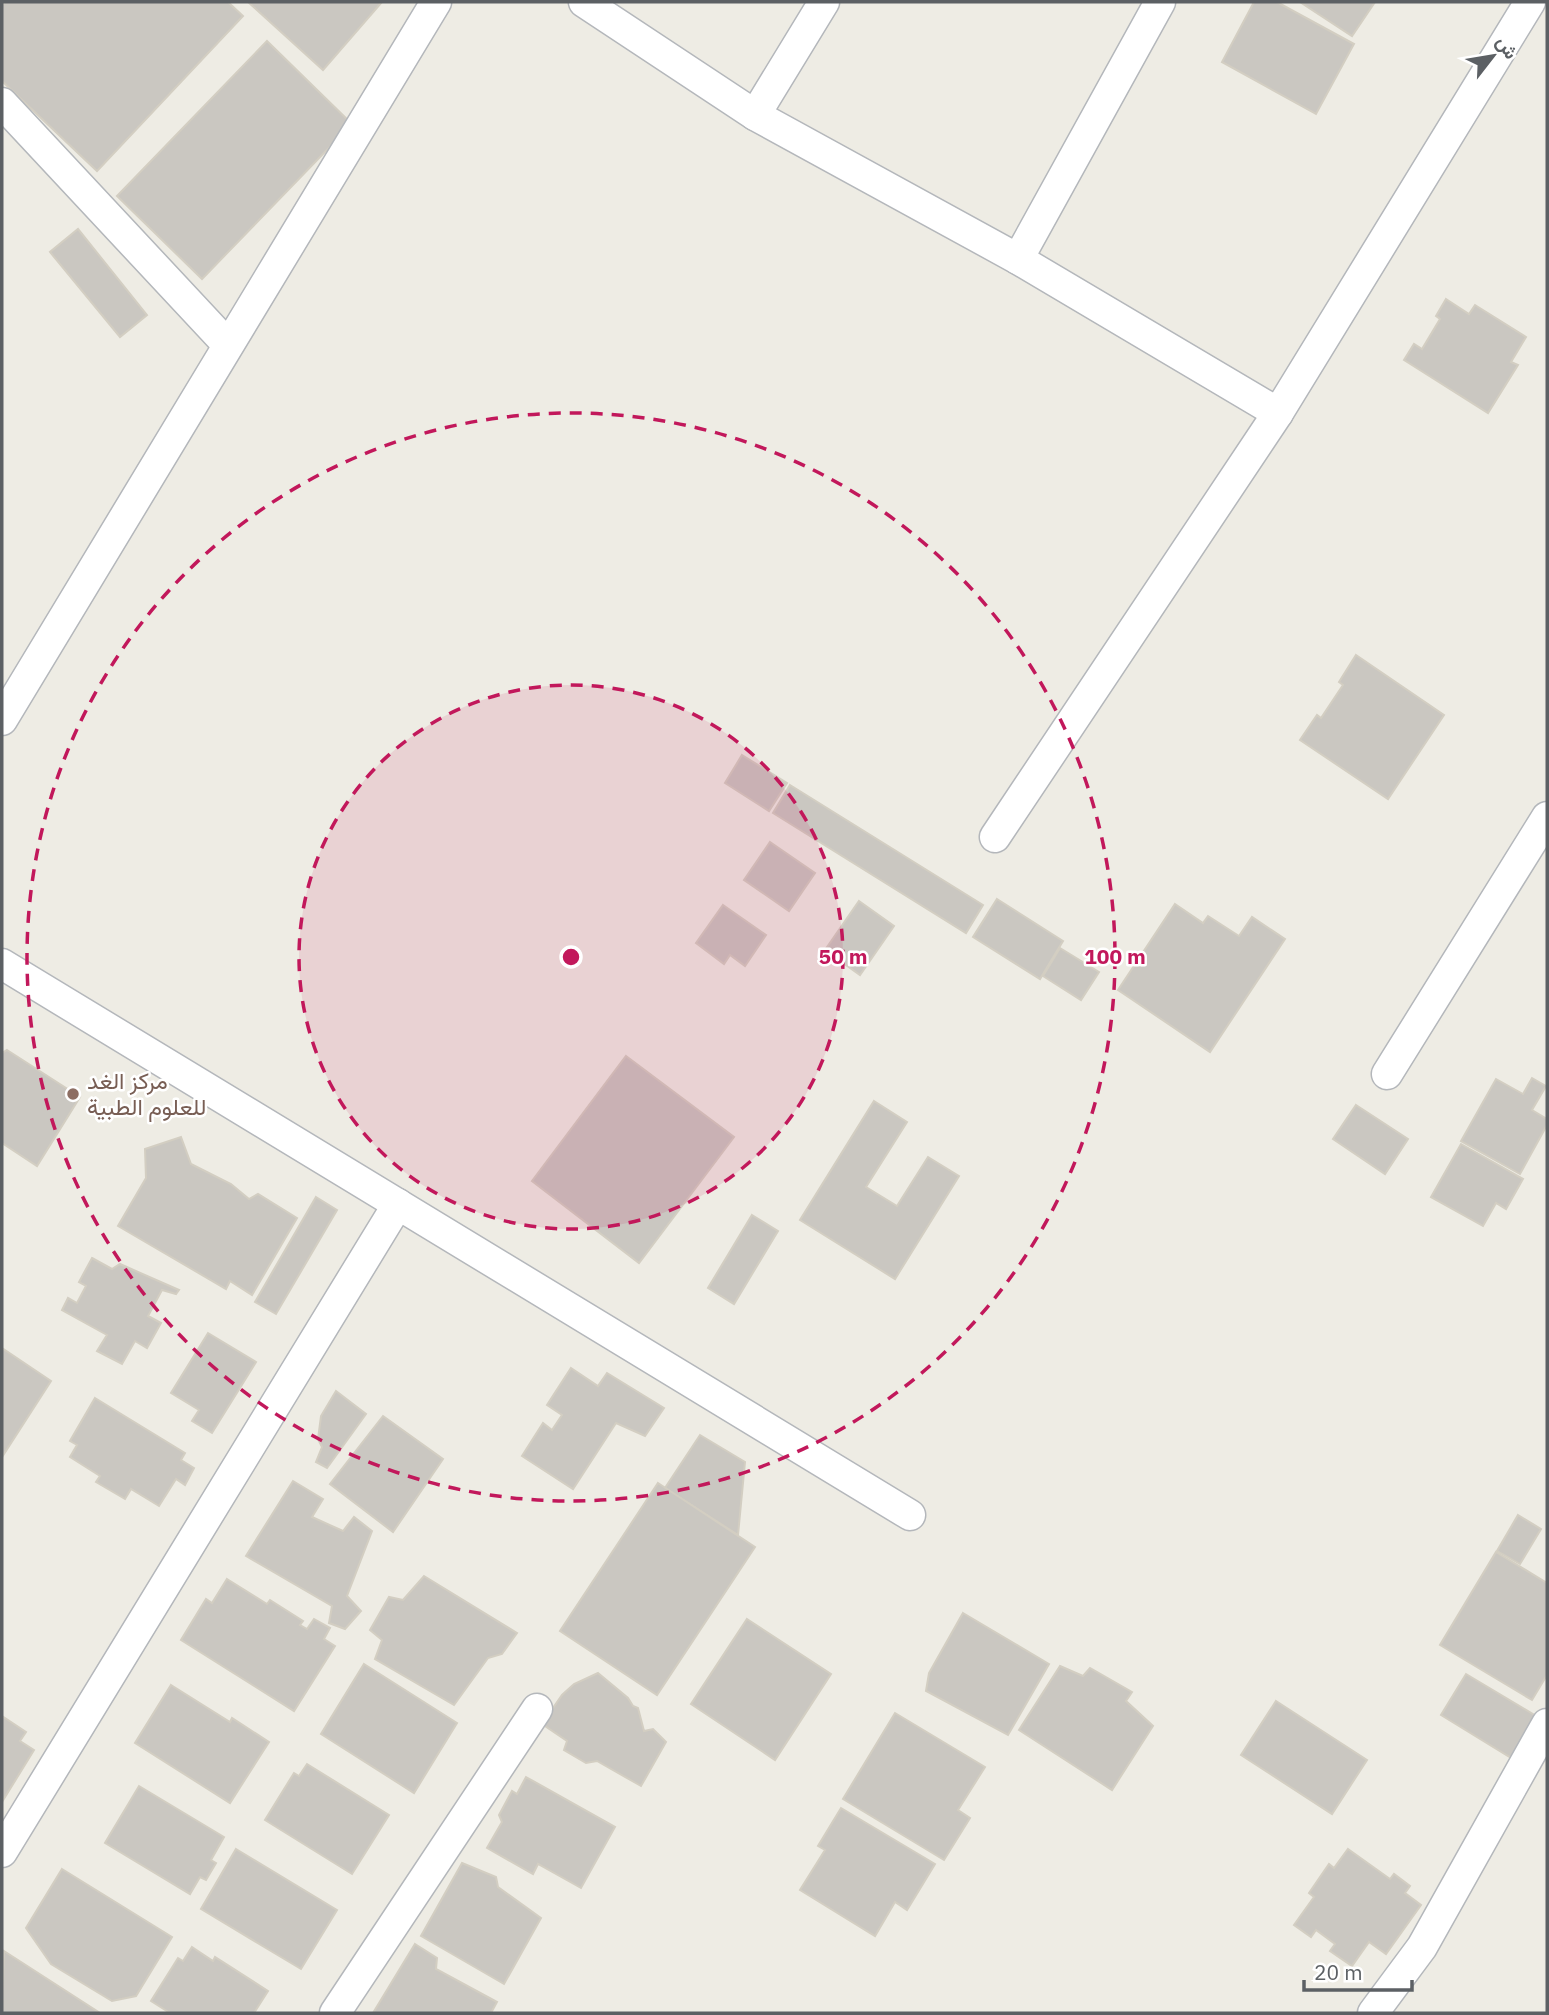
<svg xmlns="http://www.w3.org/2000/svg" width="1549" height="2015" font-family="'IBM Plex Sans',Vazirmatn,sans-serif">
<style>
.building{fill:#cac7c1;stroke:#d3cec2;stroke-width:2}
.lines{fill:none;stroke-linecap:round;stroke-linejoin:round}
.minor-casing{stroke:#b4b7bb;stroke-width:33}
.minor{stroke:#fff;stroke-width:30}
.ring{fill:none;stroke:#c2185b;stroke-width:3.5;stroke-dasharray:12 9}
.education-dot{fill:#8d6e63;stroke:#fff;stroke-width:2.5}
.labels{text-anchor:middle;stroke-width:5;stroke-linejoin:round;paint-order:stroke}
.education-label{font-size:23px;fill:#785e54;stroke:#fff;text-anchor:start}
.centre{fill:#c2185b;stroke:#fff;stroke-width:3.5}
.ring-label{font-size:21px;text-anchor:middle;font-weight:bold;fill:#c2185b;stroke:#fff;stroke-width:5;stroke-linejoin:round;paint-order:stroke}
</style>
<rect width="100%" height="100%" fill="#eeece4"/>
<g class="building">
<path d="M5 2H228L243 16 97 171 2 81V5Z"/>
<path d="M248 2H382L323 70Z"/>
<path d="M1254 2H1277L1354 44 1316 114 1222 62Z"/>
<path d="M1300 2H1375L1352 36Z"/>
<path d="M267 41 352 124 202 279 117 196Z"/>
<path d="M78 229 147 315 120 337 50 252Z"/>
<path d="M1446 299 1469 314 1475 305 1526 337 1511 362 1518 365 1488 413 1404 360 1414 344 1422 349 1440 319 1436 316Z"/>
<path d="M1356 655 1444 715 1388 799 1300 740 1317 715 1321 718 1343 685 1339 682Z"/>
<path d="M742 755 787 783 769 811 725 783Z"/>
<path d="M790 785 983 905 966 933 773 813Z"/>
<path d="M770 842 815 873 789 911 744 880Z"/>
<path d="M997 899 1063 941 1040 979 973 937Z"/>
<path d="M859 901 894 926 860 975 825 950Z"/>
<path d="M1175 904 1203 923 1208 916 1239 936 1252 917 1285 939 1210 1052 1118 990Z"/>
<path d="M723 905 766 935 745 966 730 955 724 964 696 943Z"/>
<path d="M1060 948 1099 972 1081 1000 1043 976Z"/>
<path d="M7 1050 80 1097 37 1166 2 1143V1053Z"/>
<path d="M626 1056 734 1137 639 1263 532 1181Z"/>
<path d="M1532 1078 1546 1086 1532 1110 1547 1119V1125L1520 1174 1461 1141 1496 1079 1523 1094Z"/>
<path d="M874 1101 907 1122 866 1187 897 1206 928 1157 959 1176 895 1279 800 1220Z"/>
<path d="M1356 1105 1408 1139 1385 1174 1333 1139Z"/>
<path d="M181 1137 191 1164 231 1184 249 1199 258 1194 297 1218 252 1295 230 1281 226 1289 118 1226 146 1178 145 1149Z"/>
<path d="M1461 1144 1523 1179 1506 1209 1496 1203 1483 1226 1431 1197Z"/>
<path d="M316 1197 337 1210 276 1314 255 1302Z"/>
<path d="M752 1215 778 1231 734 1304 708 1288Z"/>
<path d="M92 1258 112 1269 120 1264 179 1290 176 1294 162 1290 148 1316 161 1323 147 1348 135 1341 122 1364 97 1351 107 1335 62 1310 68 1298 77 1303 86 1286 79 1282Z"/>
<path d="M208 1333 256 1362 212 1433 192 1421 199 1410 171 1393Z"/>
<path d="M2 1348 51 1381 2 1457Z"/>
<path d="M571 1368 598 1386 607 1373 664 1408 645 1436 616 1423 573 1489 522 1456 543 1423 552 1430 562 1415 547 1405Z"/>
<path d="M336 1391 366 1414 327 1468 316 1462 322 1447 318 1439 321 1416Z"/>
<path d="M95 1398 185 1453 181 1460 194 1468 185 1485 176 1479 159 1506 131 1489 125 1499 96 1482 100 1476 70 1457 77 1445 70 1441Z"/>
<path d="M383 1416 443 1459 393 1532 330 1484Z"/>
<path d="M700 1435 745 1462 738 1535 665 1488Z"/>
<path d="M293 1481 323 1499 312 1517 343 1531 354 1517 372 1531 347 1596 361 1611 345 1629 329 1623 332 1606 246 1556Z"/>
<path d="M658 1483 755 1547 657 1695 560 1631Z"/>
<path d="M1518 1515 1541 1529 1520 1564 1497 1551Z"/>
<path d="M1496 1552 1547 1583V1675L1532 1700 1440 1645Z"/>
<path d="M424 1576 517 1633 502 1654 488 1658 454 1705 375 1659 382 1640 370 1630 389 1597 403 1600Z"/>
<path d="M227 1579 267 1604 270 1600 303 1621 300 1625 307 1629 314 1619 330 1628 324 1639 335 1646 294 1711 181 1640 206 1599 212 1603Z"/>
<path d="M963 1613 1049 1664 1008 1735 926 1691 929 1673Z"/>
<path d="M747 1619 831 1674 775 1760 691 1704Z"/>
<path d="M364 1664 457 1723 414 1793 321 1734Z"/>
<path d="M1060 1666 1083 1676 1090 1668 1132 1692 1126 1701 1153 1726 1112 1790 1019 1730Z"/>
<path d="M598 1673 628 1698 633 1706 638 1708 644 1731 653 1729 666 1742 641 1786 597 1761 586 1763 564 1750 567 1741 542 1724 562 1695 574 1684Z"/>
<path d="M1466 1674 1538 1717 1513 1759 1441 1715Z"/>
<path d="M171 1685 230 1722 232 1718 269 1742 230 1803 135 1743Z"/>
<path d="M1276 1701 1367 1760 1332 1814 1241 1755Z"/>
<path d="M895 1713 985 1767 958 1810 970 1818 944 1860 843 1799Z"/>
<path d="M2 1716 26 1732 20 1741 34 1750 2 1802Z"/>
<path d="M307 1764 389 1815 352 1874 265 1820 294 1773 299 1776Z"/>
<path d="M526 1777 615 1827 581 1888 538 1864 533 1874 487 1848 502 1822 499 1815 512 1791 517 1794Z"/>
<path d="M139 1786 224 1837 211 1860 216 1863 206 1880 200 1877 190 1894 105 1843Z"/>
<path d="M841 1808 935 1864 907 1910 895 1902 875 1936 800 1890 825 1850 818 1846Z"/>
<path d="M236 1849 337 1910 301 1969 201 1909Z"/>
<path d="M1348 1849 1390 1879 1394 1874 1410 1886 1405 1893 1421 1905 1386 1954 1369 1942 1352 1966 1330 1951 1335 1944 1316 1930 1311 1937 1294 1925 1314 1897 1309 1893 1329 1864 1334 1868Z"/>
<path d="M462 1863 496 1877 498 1887 541 1918 504 1984 421 1936Z"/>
<path d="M62 1869 172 1937 136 1996 112 2001 51 1964 26 1928Z"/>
<path d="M415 1944 437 1958 436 1969 497 2002 491 2013H373Z"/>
<path d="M192 1947 213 1961 215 1957 268 1991 254 2013H170L151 2001 178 1958 183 1961Z"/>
<path d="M4 1951 100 2013H2Z"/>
</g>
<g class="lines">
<g class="minor-casing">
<g id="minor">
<path d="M584 2 755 115 1018 259 1278 413"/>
<path d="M2 103 228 345"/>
<path d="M755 115 824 2"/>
<path d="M1018 259 1160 2"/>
<path d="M2 720 436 2"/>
<path d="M995 837 1278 413 1530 2"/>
<path d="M2 964 910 1515"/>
<path d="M1387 1074 1547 817"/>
<path d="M2 1852 398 1204"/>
<path d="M335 2013 537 1709"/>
<path d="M1373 2013 1422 1947 1547 1724"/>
</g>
</g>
<use href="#minor" class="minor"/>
</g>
<circle cx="571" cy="957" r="272" fill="#c2185b" fill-opacity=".12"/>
<g class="ring">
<circle cx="571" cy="957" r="272"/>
<circle cx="571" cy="957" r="544"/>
</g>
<circle class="education-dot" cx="73" cy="1094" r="7"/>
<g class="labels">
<g class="education-label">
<text x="87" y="1089">مركز الغد<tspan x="87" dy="26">للعلوم الطبية</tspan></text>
</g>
</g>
<circle cx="571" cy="957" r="10" class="centre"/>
<g class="ring-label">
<text x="843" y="964">50 m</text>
<text x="1115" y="964">100 m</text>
</g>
<rect width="1549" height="2015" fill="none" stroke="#5c6064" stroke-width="7"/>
<g transform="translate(1493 56) rotate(59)" stroke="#ffffff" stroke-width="5" paint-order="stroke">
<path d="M0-5L12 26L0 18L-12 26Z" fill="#5c6064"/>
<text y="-10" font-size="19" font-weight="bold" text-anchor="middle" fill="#5c6064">ش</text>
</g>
<path d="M1304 1980v10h108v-10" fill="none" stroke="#5c6064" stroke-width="3.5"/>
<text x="1314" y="1980" font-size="21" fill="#5c6064" stroke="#ffffff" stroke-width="5" paint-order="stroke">20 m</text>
</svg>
